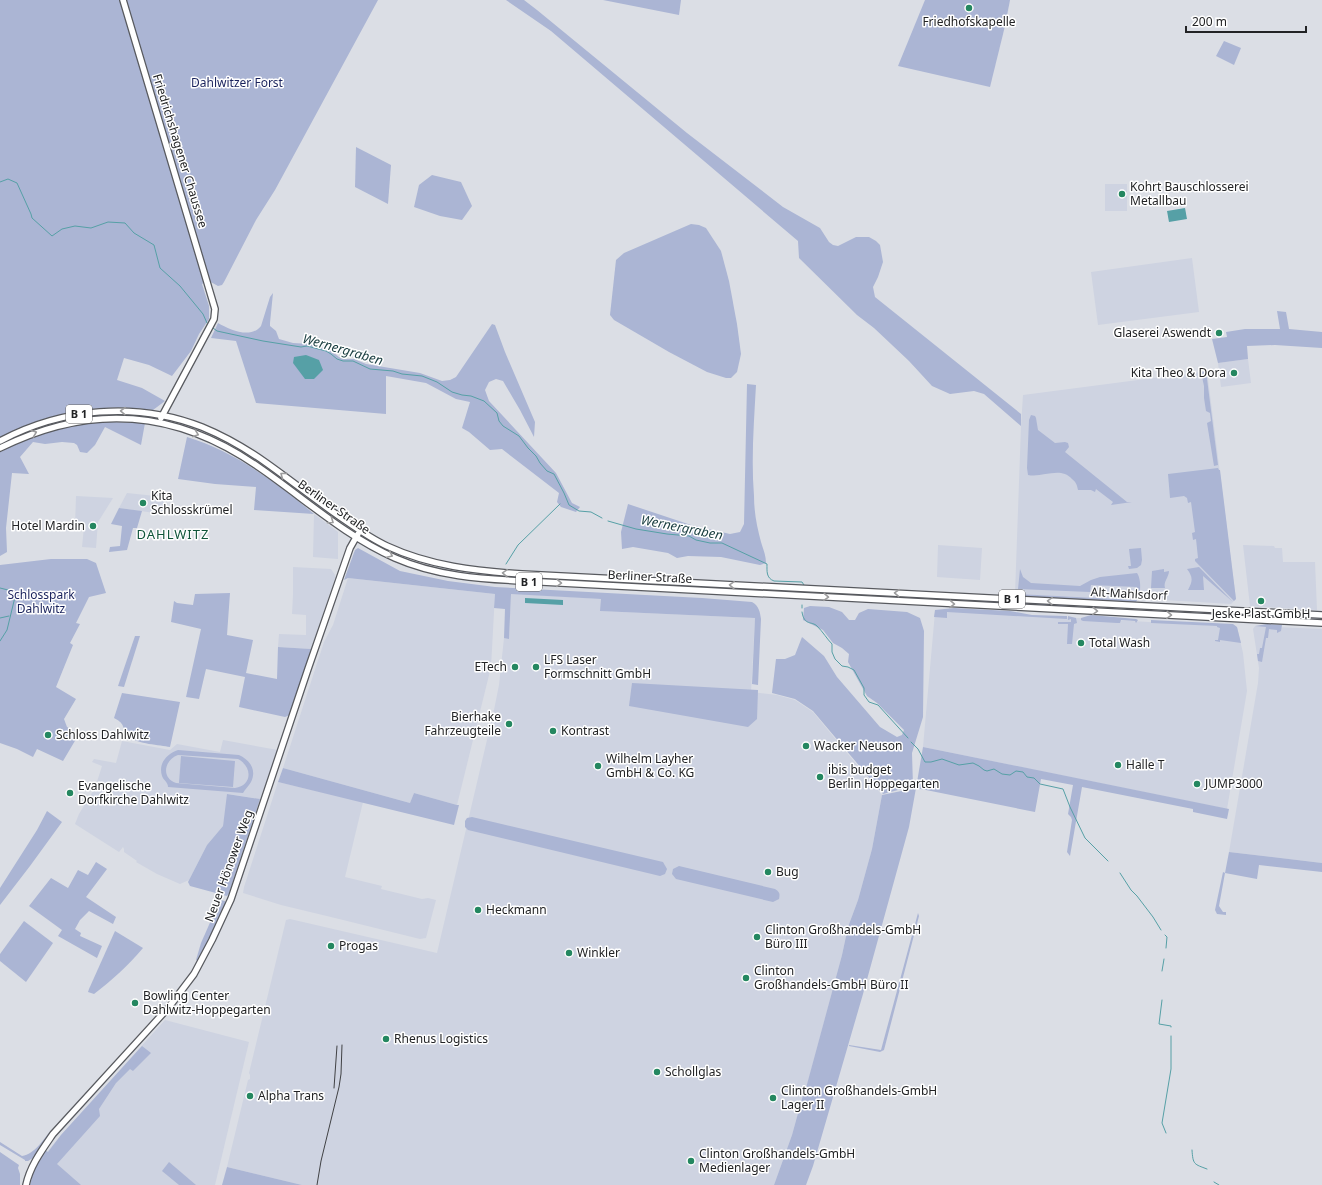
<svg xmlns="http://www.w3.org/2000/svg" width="1322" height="1185" font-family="'Noto Sans',sans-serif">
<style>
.built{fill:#ced3e1}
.green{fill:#abb5d4;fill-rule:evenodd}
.water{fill:#56a0a6}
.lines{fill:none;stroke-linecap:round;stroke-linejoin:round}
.stream{stroke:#56a0a6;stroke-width:1}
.major-casing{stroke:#585a5f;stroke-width:8}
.major{stroke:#fff;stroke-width:5.5}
.rail{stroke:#404144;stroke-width:1}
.oneway{stroke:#9c9c9d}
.poi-dot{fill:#248760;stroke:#fff;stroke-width:1.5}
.labels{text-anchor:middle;stroke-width:3;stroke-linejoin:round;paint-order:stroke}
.shield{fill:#fff;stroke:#646566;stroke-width:1}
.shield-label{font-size:11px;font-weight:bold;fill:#222325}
.poi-label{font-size:12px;fill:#222325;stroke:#fff;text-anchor:start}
.park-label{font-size:12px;fill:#19225c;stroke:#fff}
.street-label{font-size:12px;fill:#222325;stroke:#fff}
.water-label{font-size:13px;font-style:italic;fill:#1a3e41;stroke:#fff}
.neighbourhood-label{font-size:13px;letter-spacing:1px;fill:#10553b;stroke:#fff}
</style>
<rect width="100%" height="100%" fill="#dbdee5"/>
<g class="built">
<rect x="1105" y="184" width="22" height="27"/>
<path d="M1192 258 1199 312 1098 325 1091 272Z"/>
<path d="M1248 359 1251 383 1221 387 1218 363Z"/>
<path d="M1207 371 1236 599 1231 604 1165 600 1158 596 1152 595 1151 592 1139 591 1138 600 1015 594 1021 426 1023 395Z"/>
<path d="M127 493 165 497 162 514 119 508Z"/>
<path d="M76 496 113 498 98 522 96 548 82 547 84 527 75 526Z"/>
<path d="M314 514 338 532V559L313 557Z"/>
<path d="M938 545 982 548 980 580 937 577Z"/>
<path d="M1243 545 1274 546 1275 548H1282L1283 562H1315L1317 610 1250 606Z"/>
<path d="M293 567 331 569 335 575V578L311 649 278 647 279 634 306 635V615L292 614 293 595Z"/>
<path d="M348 578 495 594 491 667 457 805 414 793 410 803 283 768 324 642 333 625Z"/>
<path d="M511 593 601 599V611L755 618 751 692 777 695 795 700 813 712 882 795 872 849 858 900 848 927 842 955 806 1089H805L792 1135 774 1185H302L227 1167 248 1080 250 1079V1075L249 1073 286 920 290 919 437 953 494 710 499 685 504 638H509Z"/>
<path d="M955 611 1237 627 1243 653 1247 691 1227 809 923 747 935 612Z"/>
<path d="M1255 626 1322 629V863L1229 852 1258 683 1259 668 1253 629Z"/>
<path d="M223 740 278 750 260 799 228 794 223 826 207 845 189 880 180 884 157 874 136 862 137 861 124 852V849L123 847 119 852 75 824 79 814 95 788 102 766 92 762 94 759 116 763 122 741 170 750 177 744 220 752Z"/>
<path d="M278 782 363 802 345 877 382 886 381 889 422 899 428 898 436 900 426 938 420 939 335 918 281 905 243 893 244 887Z"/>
<path d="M165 1020 249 1042 215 1185H34L47 1152 61 1135Z"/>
</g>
<g class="green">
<path d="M0 0H121L206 282 202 284 209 306V319L199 334 191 351 172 376 149 365 124 358 117 380 142 388 165 401 153 410C101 402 46 413 0 438Z"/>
<path d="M125 0H378L275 190 256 220 224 282 222 285 218 286 209 281Z"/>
<path d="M506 0H524L537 10 687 133 783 207 820 228 829 242 833 245 838 246 856 237H869L876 241 880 245 883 262 878 277 873 287 875 297 1021 414V426L984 394 974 391 950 394 932 386 909 361 874 328 857 315 799 258 798 241 551 31Z"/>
<path d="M603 0H681L679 15Z"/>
<path d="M925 0H1010L1005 26 990 87 898 66Z"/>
<path d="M1224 41 1241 48 1234 65 1216 56Z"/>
<path d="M356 147 391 165 388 204 355 187Z"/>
<path d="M432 175 461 182 472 206 462 220 440 216 414 207 419 185Z"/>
<path d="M691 224 699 225 706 228 721 251 729 281 737 324 741 354 737 372 731 378H726L707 372 669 352 614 320 610 315 616 260 624 253Z"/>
<path d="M273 293 270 323V326L276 331 279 339 293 343 310 344 330 350 339 357 345 359H354L366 364 420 373 442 381 450 380 456 377 492 324 495 325 505 352 535 422 534 437 520 410 503 381 496 379 489 382 485 390 489 401 556 473 572 503 580 507 576 512 561 507 557 502 559 493 502 449 490 450 469 432 462 428 470 402 456 399 426 383 386 376V414L256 403 236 341 211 338 218 323C230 330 251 339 261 326L270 297Z"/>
<path d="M1277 311 1286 312 1289 329 1322 332V348L1275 345 1247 346 1248 359 1218 363 1212 339 1227 337 1226 332 1245 329H1280Z"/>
<path d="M1206 371 1218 465 1214 466 1207 423 1211 421 1210 413 1206 411 1204 398V386L1201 372Z"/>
<path d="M747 384 756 385C754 422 751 459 754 496 754 512 757 527 761 542 763 549 766 555 766 563L760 565 721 557 688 556 677 558 668 553 633 547 622 549 621 532 628 504 691 525 730 534 740 532 744 524Z"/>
<path d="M1031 415 1035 416 1036 418 1038 430 1055 443 1065 442 1068 443 1069 447 1065 452 1127 502H1132L1111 505 1113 502 1096 489 1095 492 1091 490H1078C1077 485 1076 482 1072 479 1060 466 1043 478 1028 475L1027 468 1029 420Z"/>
<path d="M110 422 145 423 141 445 105 427 95 445 87 453 80 452 77 445 74 443 62 442 45 444 33 442 20 457 29 474 12 473 6 528 7 552 0 556V452C35 434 70 423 110 422Z"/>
<path d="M187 437C234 451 277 483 314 514L254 510 256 487 215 484 178 479Z"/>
<path d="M1218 468 1219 470H1220L1236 599 1234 601 1195 561V559L1198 558 1196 539 1193 540 1192 533 1195 532 1191 502 1188 503 1187 498 1184 496 1170 498 1168 474Z"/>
<path d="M119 508 142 511 137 528H133L127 550 109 552 110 547 120 546 122 526 111 524Z"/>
<path d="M358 548 400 571 448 581 495 587 702 598 752 602C759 606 760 612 761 619L758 685 752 684 755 618 600 611 601 599 511 594 509 639 504 638 505 609 494 608 495 594 348 578 344 580 355 550Z"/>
<path d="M1141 548 1142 560 1141 565 1137 568 1129 569 1128 566H1131L1129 549Z"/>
<path d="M51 559H87L96 563 106 593 89 597 76 623 80 624 70 643 73 645 56 687 76 699 64 719 67 727 79 734 63 761 37 749 33 757 17 749 0 743V565Z"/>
<path d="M1199 567 1233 602 1203 576 1204 590H1188C1193 581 1193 577 1187 569Z"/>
<path d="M1020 569 1023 577 1031 583 1080 586 1091 580 1100 577 1137 573C1142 580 1141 598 1135 603L1017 598V594L1136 600 1137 587 1091 585 1090 592 1018 589Z"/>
<path d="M1164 569V572L1169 571C1169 577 1163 582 1165 588H1151L1152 571Z"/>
<path d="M230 593 227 635 253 640 246 673 277 679 278 647 311 649 290 715 285 717 239 707 245 677 206 669 199 699 186 697 201 629 171 622 174 601 177 603 193 605 195 594Z"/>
<path d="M936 598 1076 605 1077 606 1076 608 936 601Z"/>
<path d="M810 606 829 607 842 612 849 620H855L859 613 868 609 907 612 920 618 924 631 923 717 912 753 913 786 883 794 813 711 795 699 772 693 776 659H785L795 655 802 637 824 656 837 677 880 727 897 737 902 735 904 730 877 703 867 696 848 662 849 654 842 648 833 643 823 630 803 620 804 608Z"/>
<path d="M954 608 1010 611 1032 615 1065 616H1067V619L947 612V618L934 617 935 610Z"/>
<path d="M1091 615 1136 619 1138 620 1136 623 1135 621 1121 620 1120 623H1117L1083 621 1081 620V618Z"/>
<path d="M1068 616 1076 618 1077 623 1074 624 1072 644H1067L1068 624H1058V622H1071V619L1068 620Z"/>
<path d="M1151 620 1233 624 1237 627 1241 643 1220 640V642L1215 641V640H1218L1220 628 1217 627V626L1151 623Z"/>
<path d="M1267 624 1282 625 1281 631 1277 633V630L1269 629 1268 638H1266L1262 662 1258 661 1257 654H1259L1260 648H1262L1266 627 1255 626Z"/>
<path d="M135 636H140L124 687 118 686Z"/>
<path d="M632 683 758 690 757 719 748 727 629 706Z"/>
<path d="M122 693 180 702 170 747C160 745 137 744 130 737 121 730 127 724 114 718Z"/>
<path d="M923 747 1229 809 1227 819 1193 812V809L1082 787 1070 856 1067 852 1072 820 1071 817 1068 814 1073 785 1041 779 1035 812 916 788 909 827 863 994 813 1166 806 1185H774L792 1135 805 1088H806L842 955 848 927 858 900 872 849 882 795 916 788Z"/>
<path d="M178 750 239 755C250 760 257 770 251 782 249 786 245 789 243 793L168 787C168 782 164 781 162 776 158 763 167 754 178 750ZM178 755 238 759C253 767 252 786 235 788L176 783C161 778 164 760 178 755Z"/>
<path d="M181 756 235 761 233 787 179 783Z"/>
<path d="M283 768 410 803 414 793 457 805H459L454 825 278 782Z"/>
<path d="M227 794 260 799 229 893 227 896 190 886 188 882 207 845 223 826Z"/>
<path d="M47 811 62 822 30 866 0 905V888L37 830Z"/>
<path d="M472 817 663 862 667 869 665 874 660 876 468 830 465 827V821L467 818Z"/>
<path d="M1229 852 1322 863V872L1259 865 1257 879 1225 873 1219 906 1223 912H1226V915L1217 914 1215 910 1223 872 1225 873Z"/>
<path d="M96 862 107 869 86 897 116 917 113 924 89 911 80 920 75 929 81 933 80 936 102 946 97 958 58 936 62 930 29 906 51 878 68 888 78 870 88 875Z"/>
<path d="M679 866 775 889C780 892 780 894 779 899L773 902 676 879 672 874 673 869Z"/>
<path d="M220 900 225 901 226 904 198 961 196 960 201 943Z"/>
<path d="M918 913 919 916 884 1050 880 1052 849 1046V1045L881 1050Z"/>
<path d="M24 921 53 943 26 982 0 961V954Z"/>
<path d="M115 931 143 948C128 966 112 980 94 994L88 992 89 989Z"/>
<path d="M142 1046 151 1053 133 1071 130 1069 116 1083 99 1109 100 1116 57 1164 81 1185H30L34 1170 45 1150 48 1152 61 1135Z"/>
<path d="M51 1130 33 1158 28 1161H25V1160L0 1145V1142L22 1156C35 1154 43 1140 51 1130Z"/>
<path d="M0 1152 19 1165 18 1168 20 1174V1185H0Z"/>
<path d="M169 1162 196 1185H179L162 1171Z"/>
<path d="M227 1167 302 1185H222Z"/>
</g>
<g class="water">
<path d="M1185 208 1187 219 1169 222 1167 211Z"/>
<path d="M306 355 319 360 323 370 314 379H305L293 363 294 357Z"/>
<path d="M525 598 563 600V605L525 603Z"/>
</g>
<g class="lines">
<g class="stream">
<path d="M0 182 8 179 17 183 31 214 32 218 52 236 62 229 75 226 91 228 108 222 125 223 134 233 154 245 160 268 180 286 203 314 207 323"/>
<path d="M213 328 217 331 263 341 301 347 307 346 326 351 331 354 337 359 343 361H353L370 369 393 371 402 374 422 376 437 382 452 392 462 395 471 396 484 401 497 413 499 421 503 426 519 436 528 448 536 456 540 463 547 471 554 474 564 493 569 505 579 511 591 512 602 518"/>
<path d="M608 521 636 529 667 534 689 536 696 540 710 543H722L767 564C767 571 766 578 774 581L802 582 804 585"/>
<path d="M506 564 518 545 560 504"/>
<path d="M0 588 12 591 15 597 7 630 0 641"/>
<path d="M802 608V605"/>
<path d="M802 612C804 626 812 621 817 626 823 632 827 639 832 644V652L835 659 842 666 848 667 854 670 864 688V695L869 702 878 705 908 738"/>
<path d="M0 618 9 616"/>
<path d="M911 742 918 749 925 762H931L942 759 959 765 973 763 979 766 984 770 987 771 994 769 1002 774 1010 775 1016 771 1023 772 1027 777 1034 778 1040 784 1063 789 1070 807 1085 838 1108 861"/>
<path d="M1120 873 1131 890 1137 896 1153 917 1161 930"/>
<path d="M1165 935 1167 937 1166 948"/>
<path d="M1162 971 1164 959"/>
<path d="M1162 1000 1159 1024 1171 1026V1027"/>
<path d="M1166 1133 1162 1123 1171 1069V1036"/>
<path d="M1192 1150C1193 1165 1194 1164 1207 1169"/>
<path d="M1214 1182 1219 1185"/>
</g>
<g class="major-casing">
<g id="major">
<path d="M123 0 215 309 214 319 161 418"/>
<path d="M0 441C62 408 136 401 202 427 224 436 245 448 265 462 292 481 318 502 346 521 359 530 372 539 387 546 430 566 476 571 522 574L1322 615"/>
<path d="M0 448C91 403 176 409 260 468 305 499 345 536 395 558 436 576 480 579 523 581L1322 623"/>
<path d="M26 1185C30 1166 42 1150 53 1134L169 1007 194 974 212 940 231 899 308 669 350 548 358 534"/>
</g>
</g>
<use href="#major" class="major"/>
<g class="rail">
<path d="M334 1088 337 1046"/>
<path d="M317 1185 321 1161 339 1087 341 1074 342 1045"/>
</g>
</g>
<defs><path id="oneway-chevron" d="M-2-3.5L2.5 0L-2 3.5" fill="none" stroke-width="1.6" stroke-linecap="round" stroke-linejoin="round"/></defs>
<g class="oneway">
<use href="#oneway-chevron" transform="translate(123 411) rotate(-178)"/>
<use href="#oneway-chevron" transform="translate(34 433) rotate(-21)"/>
<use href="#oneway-chevron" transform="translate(196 434) rotate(20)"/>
<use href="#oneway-chevron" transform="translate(283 475) rotate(-144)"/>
<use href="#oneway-chevron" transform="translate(331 521) rotate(35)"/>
<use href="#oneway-chevron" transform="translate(390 555) rotate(25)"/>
<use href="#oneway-chevron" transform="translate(505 573) rotate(-176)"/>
<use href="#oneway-chevron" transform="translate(559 583) rotate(3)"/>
<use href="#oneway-chevron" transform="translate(732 585) rotate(-177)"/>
<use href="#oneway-chevron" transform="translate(897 593) rotate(-177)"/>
<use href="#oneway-chevron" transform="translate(826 597) rotate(3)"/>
<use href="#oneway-chevron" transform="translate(1050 601) rotate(-177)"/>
<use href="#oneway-chevron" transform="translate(952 604) rotate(3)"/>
<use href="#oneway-chevron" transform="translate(1095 611) rotate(3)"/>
<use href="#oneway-chevron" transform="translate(1169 615) rotate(3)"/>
</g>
<g class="poi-dot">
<circle cx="969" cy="8" r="4"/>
<circle cx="1122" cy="194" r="4"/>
<circle cx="1219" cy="333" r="4"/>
<circle cx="1234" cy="373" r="4"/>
<circle cx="143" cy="503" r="4"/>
<circle cx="93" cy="526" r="4"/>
<circle cx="1261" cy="601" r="4"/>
<circle cx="1081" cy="643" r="4"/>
<circle cx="515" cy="667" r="4"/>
<circle cx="536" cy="667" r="4"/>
<circle cx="509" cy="724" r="4"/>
<circle cx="553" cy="731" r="4"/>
<circle cx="48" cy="735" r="4"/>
<circle cx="806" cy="746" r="4"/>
<circle cx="1118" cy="765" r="4"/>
<circle cx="598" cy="766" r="4"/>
<circle cx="820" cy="777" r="4"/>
<circle cx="1197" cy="784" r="4"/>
<circle cx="70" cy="793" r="4"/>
<circle cx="768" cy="872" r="4"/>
<circle cx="478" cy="910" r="4"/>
<circle cx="757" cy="937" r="4"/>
<circle cx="331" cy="946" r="4"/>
<circle cx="569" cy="953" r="4"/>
<circle cx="746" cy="978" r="4"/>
<circle cx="135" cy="1003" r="4"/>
<circle cx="386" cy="1039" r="4"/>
<circle cx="657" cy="1072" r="4"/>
<circle cx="250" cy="1096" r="4"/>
<circle cx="773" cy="1098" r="4"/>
<circle cx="691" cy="1161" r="4"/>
</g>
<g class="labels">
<g class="shield">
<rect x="66" y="405" width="26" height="18" rx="3"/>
<rect x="516" y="573" width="26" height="18" rx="3"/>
<rect x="999" y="590" width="26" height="18" rx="3"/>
</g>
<g class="shield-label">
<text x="79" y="418">B 1</text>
<text x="529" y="586">B 1</text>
<text x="1012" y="603">B 1</text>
</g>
<g class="poi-label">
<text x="969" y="26" text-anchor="middle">Friedhofskapelle</text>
<text x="1130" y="191">Kohrt Bauschlosserei<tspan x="1130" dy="14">Metallbau</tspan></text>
<text x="1211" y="337" text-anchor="end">Glaserei Aswendt</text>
<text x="1226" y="377" text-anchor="end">Kita Theo &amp; Dora</text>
<text x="151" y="500">Kita<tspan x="151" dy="14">Schlosskrümel</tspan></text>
<text x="85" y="530" text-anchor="end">Hotel Mardin</text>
<text x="1261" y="618" text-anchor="middle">Jeske Plast GmbH</text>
<text x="1089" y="647">Total Wash</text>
<text x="544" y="664">LFS Laser<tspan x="544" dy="14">Formschnitt GmbH</tspan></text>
<text x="507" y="671" text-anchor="end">ETech</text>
<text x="501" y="721" text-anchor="end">Bierhake<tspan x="501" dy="14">Fahrzeugteile</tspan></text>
<text x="561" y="735">Kontrast</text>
<text x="56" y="739">Schloss Dahlwitz</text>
<text x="814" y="750">Wacker Neuson</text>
<text x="606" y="763">Wilhelm Layher<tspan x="606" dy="14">GmbH &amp; Co. KG</tspan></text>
<text x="1126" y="769">Halle T</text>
<text x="828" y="774">ibis budget<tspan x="828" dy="14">Berlin Hoppegarten</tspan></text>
<text x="1205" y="788">JUMP3000</text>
<text x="78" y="790">Evangelische<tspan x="78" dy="14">Dorfkirche Dahlwitz</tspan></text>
<text x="776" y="876">Bug</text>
<text x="486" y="914">Heckmann</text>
<text x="765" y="934">Clinton Großhandels-GmbH<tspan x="765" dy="14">Büro III</tspan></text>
<text x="339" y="950">Progas</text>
<text x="577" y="957">Winkler</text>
<text x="754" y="975">Clinton<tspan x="754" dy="14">Großhandels-GmbH Büro II</tspan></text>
<text x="143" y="1000">Bowling Center<tspan x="143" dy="14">Dahlwitz-Hoppegarten</tspan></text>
<text x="394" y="1043">Rhenus Logistics</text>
<text x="665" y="1076">Schollglas</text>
<text x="781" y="1095">Clinton Großhandels-GmbH<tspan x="781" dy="14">Lager II</tspan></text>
<text x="258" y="1100">Alpha Trans</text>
<text x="699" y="1158">Clinton Großhandels-GmbH<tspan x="699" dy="14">Medienlager</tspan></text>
</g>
<g class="park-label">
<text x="237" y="87">Dahlwitzer Forst</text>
<text x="41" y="599">Schlosspark<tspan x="41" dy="14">Dahlwitz</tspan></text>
</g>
<g class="street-label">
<text transform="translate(180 151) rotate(73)" y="4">Friedrichshagener Chaussee</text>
<text transform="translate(334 507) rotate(35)" y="4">Berliner Straße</text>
<text transform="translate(650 577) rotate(3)" y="4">Berliner Straße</text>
<text transform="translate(1129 594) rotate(3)" y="4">Alt-Mahlsdorf</text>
<text transform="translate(229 866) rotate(-70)" y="4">Neuer Hönower Weg</text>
</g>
<g class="water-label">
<text transform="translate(343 349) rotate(16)" y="5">Wernergraben</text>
<text transform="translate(682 527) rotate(11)" y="5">Wernergraben</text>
</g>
<g class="neighbourhood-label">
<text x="173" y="539">DAHLWITZ</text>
</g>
</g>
<path d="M1186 26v6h120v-6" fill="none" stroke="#222325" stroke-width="2"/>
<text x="1192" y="26" font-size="12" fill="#222325" stroke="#ffffff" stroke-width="3" paint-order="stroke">200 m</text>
</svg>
